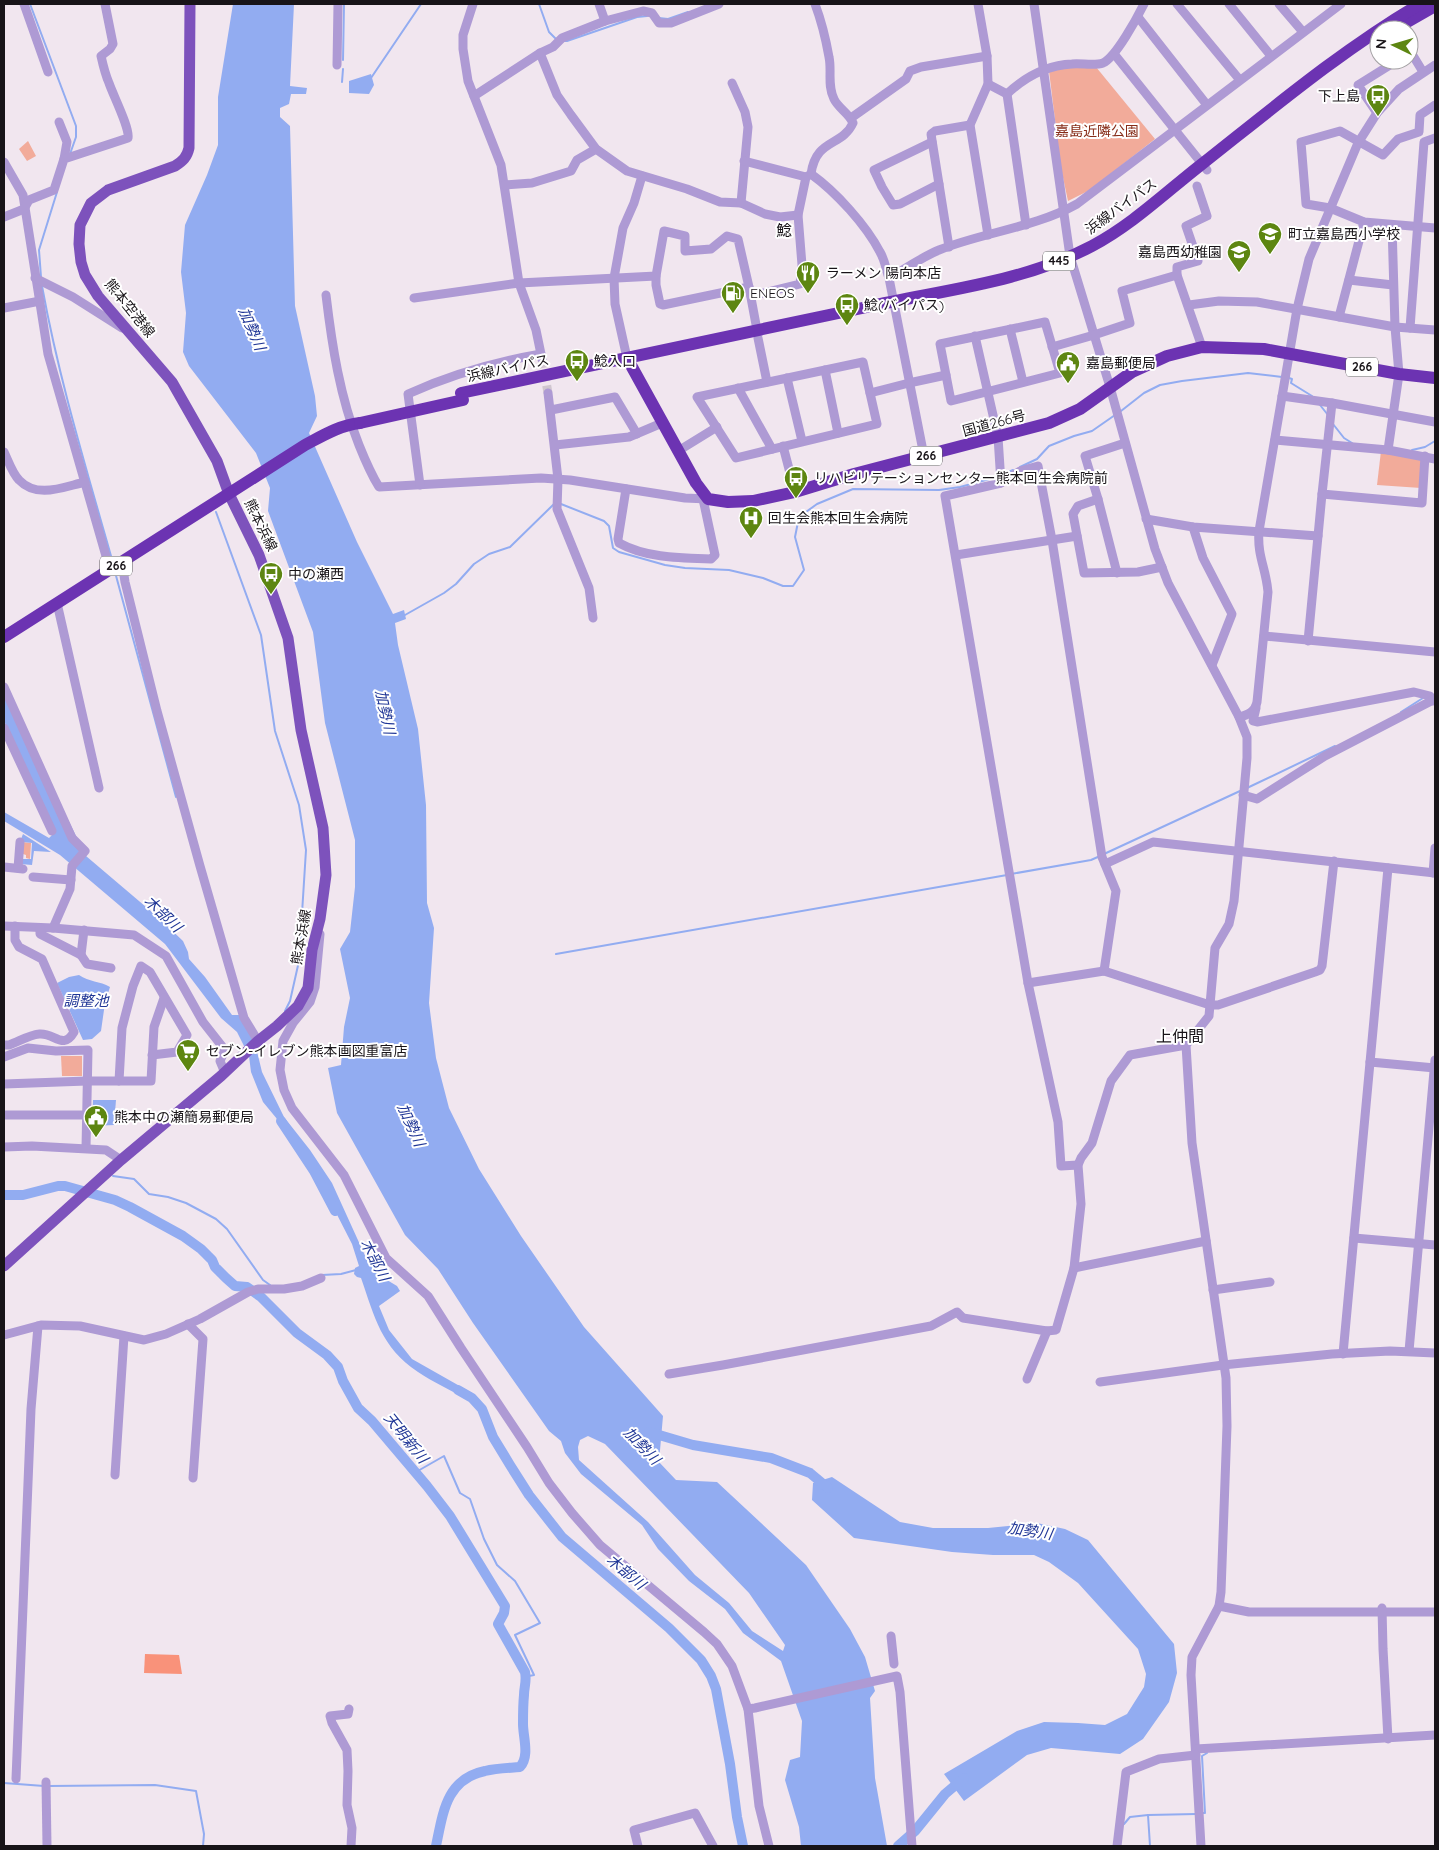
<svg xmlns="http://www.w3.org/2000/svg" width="1439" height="1850" font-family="Quicksand,'Noto Sans JP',sans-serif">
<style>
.green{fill:#f2ab9a}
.forest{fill:#f9927a}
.water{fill:#92acf1;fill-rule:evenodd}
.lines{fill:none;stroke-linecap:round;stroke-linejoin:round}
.stream{stroke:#92acf1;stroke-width:2}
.river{stroke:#92acf1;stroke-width:10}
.minor-tunnel{stroke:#d0c6cf;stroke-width:9;stroke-dasharray:9 4.5;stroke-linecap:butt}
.minor{stroke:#ae9ad4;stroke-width:9}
.major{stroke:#7d52bc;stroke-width:11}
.highway{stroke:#6c33b2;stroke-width:12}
.highway-bridge{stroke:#6c33b2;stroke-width:12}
.labels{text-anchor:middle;stroke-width:4;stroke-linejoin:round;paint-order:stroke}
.shield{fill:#fff;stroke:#5d5a5d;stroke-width:1}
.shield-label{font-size:12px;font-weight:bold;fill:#181418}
.poi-label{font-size:14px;fill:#181418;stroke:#fff;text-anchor:start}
.park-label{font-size:14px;fill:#872d19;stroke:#fff}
.street-label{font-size:14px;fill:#181418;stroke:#fff}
.water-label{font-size:15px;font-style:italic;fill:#203696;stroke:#fff}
.quarter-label{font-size:16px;fill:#181418;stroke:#fff}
</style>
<rect width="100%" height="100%" fill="#f1e6ef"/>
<g class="green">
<path d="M1070 67H1096L1155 139 1090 190 1068 201 1061 168 1049 71Z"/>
<path d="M28 141 36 156 27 161 19 149Z"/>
<path d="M1381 451 1425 457 1421 488 1377 485Z"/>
<path d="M22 842 31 843 30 859 26 858V855L23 854Z"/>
<path d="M61 1056H82V1076H62Z"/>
</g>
<path class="forest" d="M145 1654 179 1655 182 1674 144 1673Z"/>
<g class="water">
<path d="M233 4H294L290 86 307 88 306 94H291L289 104 280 108V117L290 126 295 306 315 396 317 416 309 433 357 542 393 614 404 610 406 619 395 623 398 645 418 729 426 805 427 903 434 928 429 1003 436 1058 449 1108 479 1169 521 1236 584 1327 663 1416 659 1462 676 1480 717 1482 806 1565 850 1629 865 1657 875 1691 870 1698 875 1778 887 1846H801L799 1827 785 1780 790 1760 800 1757 802 1721 781 1661 743 1633 725 1609 689 1581 658 1549 642 1525 581 1474 565 1453 561 1441 549 1431 473 1323 438 1269 405 1235 337 1113 328 1068 341 1065 344 1027 350 998 340 949 350 932 355 887V840L325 723 313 632 268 511 270 488 256 453 189 366 183 352 186 313 181 272 185 225 207 175 218 145V97ZM588 1436 605 1444 749 1593 785 1645 783 1651 752 1631 729 1603 695 1575 648 1522 579 1460 578 1447 580 1440Z"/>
<path d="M371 74 374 85 369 94 349 93V81Z"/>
<path d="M4 691 86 856 159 918 183 941 188 952 189 959 205 977 232 1015H241L254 1039 262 1072 284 1117 310 1150 332 1183 367 1260 382 1277 397 1286 400 1291 379 1306 389 1330 412 1359 472 1393 465 1399C450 1389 432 1382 418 1372 381 1347 375 1318 361 1278L357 1277 354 1274 355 1268 359 1266 352 1244 306 1154 263 1102 251 1072 249 1056 237 1032 221 1018 165 944 60 855 4 821V812L49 838 55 832 4 721Z"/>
<path d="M23 834 51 852 34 851 32 865 20 864 21 859H31L32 843 23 842 21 839Z"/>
<path d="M79 975C89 982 100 981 110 987L105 1003 101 1031 92 1039 83 1040 57 983 69 977Z"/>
<path d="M93 1100H116L114 1125 92 1126Z"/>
<path d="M832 1477 900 1522 933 1528H988L1037 1523 1065 1529 1088 1540 1174 1644 1177 1673 1169 1702 1143 1739 1120 1754 1051 1748 1027 1755 964 1801 944 1774 1017 1731 1044 1722 1078 1723 1105 1725 1127 1714 1144 1687 1146 1674 1138 1649 1078 1583 1049 1562 1034 1555H993L952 1552 854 1538 812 1500 813 1483Z"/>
</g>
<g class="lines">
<g class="stream">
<path d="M30 4 76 126V137L70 154"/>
<path d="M539 4 549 32 556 39"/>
<path d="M659 18 668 19 688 12"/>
<path d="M564 41H567L637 17 647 16"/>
<path d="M343 60 344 4"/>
<path d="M371 78 421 4"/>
<path d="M342 82 343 69"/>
<path d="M41 277 39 250 57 192"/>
<path d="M42 286C59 380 87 471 113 563"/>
<path d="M1289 378 1292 379 1291 383 1312 396"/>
<path d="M1320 405 1328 415"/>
<path d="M1121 411 1144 393 1160 385 1182 381 1248 373 1282 377"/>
<path d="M1333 424 1344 438 1352 443"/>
<path d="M1412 450 1425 447 1435 441"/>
<path d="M1020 467 1037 459 1049 446 1074 436 1092 431 1115 415"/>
<path d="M1004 474 1013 470"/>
<path d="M561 504 604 521 609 526 613 548 619 552 665 565 685 568 729 570 763 578 783 586H793L804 570 795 537 799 517 817 504 853 489 939 490 960 487 997 477"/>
<path d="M216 512 261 635 275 731 299 805 306 850 299 961 290 1001 285 1011"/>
<path d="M115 572 176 797"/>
<path d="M405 615 444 593 456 584 474 564 489 554 510 547 554 504"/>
<path d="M1401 712 1423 698"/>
<path d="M1247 788 1335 746"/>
<path d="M1104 854 1240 791"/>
<path d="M1011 874 1091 860 1100 856"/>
<path d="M556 954 1007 875"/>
<path d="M113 1176 134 1179 149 1194 168 1197 186 1203 216 1219 227 1229 263 1280 270 1285"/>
<path d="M322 1275 341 1274 356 1270"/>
<path d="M416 1472 444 1456 460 1493 470 1499 484 1539 497 1565 515 1581 540 1623 515 1635 534 1675 524 1677"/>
<path d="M4 1783 44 1786"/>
<path d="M49 1786 155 1785 196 1791 204 1834 203 1846"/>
<path d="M1203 1813H1205L1202 1756 1207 1753"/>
<path d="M1148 1815 1150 1846"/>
<path d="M1124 1824 1130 1817 1148 1815 1196 1814"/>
</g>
<g class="river">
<path d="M281 1121 314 1171 335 1211"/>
<path d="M4 1195H23L58 1186H65L115 1200 130 1207 183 1236 201 1249 212 1260 215 1267 226 1278 235 1286 247 1287 261 1297 297 1333 327 1355 338 1367 343 1381 358 1408 372 1421 427 1486 450 1516 505 1606 504 1613 498 1624 525 1672C527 1681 524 1687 524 1695 523 1705 523 1715 523 1724 523 1737 530 1756 520 1767 509 1768 497 1768 485 1771 446 1779 443 1813 436 1846"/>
<path d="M458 1390 472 1398 482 1409 493 1437 510 1465 529 1495 562 1537 669 1628 701 1660 711 1676 716 1689 730 1764 737 1817 743 1846"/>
<path d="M649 1432 693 1445 771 1458 810 1473 828 1488"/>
<path d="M898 1846 915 1831 945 1794 964 1778"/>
</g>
<path class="minor-tunnel" d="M542 359 548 393"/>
<g class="minor">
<path d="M24 4 48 72"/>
<path d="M473 4 463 35V49L468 81 501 165 519 283 536 330 542 359"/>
<path d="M599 4 605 21"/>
<path d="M978 4 987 56 988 84 970 125 988 235"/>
<path d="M1034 4 1070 256 1110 387 1155 549 1168 583 1239 717 1247 737V758L1234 901 1229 924 1215 948 1209 1016 1186 1045 1192 1143 1226 1378 1227 1426 1221 1592 1219 1606 1192 1657 1191 1675 1201 1846"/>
<path d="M1177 4 1239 79"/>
<path d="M1229 4 1271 56"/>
<path d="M1279 4 1303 32"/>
<path d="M1138 17 1207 105"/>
<path d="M1409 49 1423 72"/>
<path d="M540 53 557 95 571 115 596 149 627 171 687 189 720 202 741 203 765 214 780 217 798 215"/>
<path d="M1115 55 1207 170"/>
<path d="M337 65 338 4"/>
<path d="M732 83 745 112 748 127 741 203"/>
<path d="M988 84 1007 94"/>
<path d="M1007 94C1025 77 1048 65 1072 64 1081 63 1095 66 1103 63 1116 57 1137 18 1144 4"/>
<path d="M1007 94 1026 225"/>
<path d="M474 96 540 53 553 47 562 38 605 21 643 11 652 13 659 23H671L719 4"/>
<path d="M1435 105 1420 115 1419 132 1398 139 1383 155 1340 131 1301 142 1306 204 1330 208 1364 222 1435 228"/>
<path d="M1377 113 1358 85 1398 60"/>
<path d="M851 118 906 79 910 71 921 67 987 56"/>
<path d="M59 122 67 142 64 159"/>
<path d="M932 142 874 170 882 187 893 205 900 204 939 184"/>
<path d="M744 161 806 177"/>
<path d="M4 162 23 195 48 354 110 570"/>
<path d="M811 174C836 192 866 225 880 252 885 260 886 270 889 278L924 456"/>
<path d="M505 185 532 183 571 171 577 160 596 149"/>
<path d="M1197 186 1207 216 1186 226 1198 261 1177 267V275L1202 347"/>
<path d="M4 217 24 209 29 200 54 190 64 159 128 138C130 128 113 95 109 83 105 74 103 65 101 56L110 49 113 44 105 4"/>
<path d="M949 247 931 134 935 131 970 125"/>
<path d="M656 276V285L660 304 663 305 749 287"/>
<path d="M35 278 73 297 122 328"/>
<path d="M889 278C905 269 922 257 939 250 984 232 1034 228 1077 204L1341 4"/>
<path d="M1349 280 1393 285"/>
<path d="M326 295C332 346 340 397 359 445 365 460 371 474 379 487L541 478 570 480 685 498 708 499"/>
<path d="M751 296 800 284 802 265 798 215 806 177 811 174C816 138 842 147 853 123 849 113 838 108 834 99 827 85 832 71 829 57 826 40 821 20 815 4"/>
<path d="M414 298 519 283 656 276 664 231 685 236V251L711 249 727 236 738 239 749 287 757 330"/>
<path d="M1189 305 1219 301 1257 302 1395 327 1435 330"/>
<path d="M4 308 40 301"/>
<path d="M1339 317 1364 222"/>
<path d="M1045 322 1060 373 951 401 940 344Z"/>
<path d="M1410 328 1424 142 1435 138"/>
<path d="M1010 329 1023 382"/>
<path d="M975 336 998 437 1001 483"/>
<path d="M758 338 767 382"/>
<path d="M1052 347 1094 335 1130 323 1122 291 1177 275"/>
<path d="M627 358 615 304 614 278 623 228 634 203 642 176"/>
<path d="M863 362 877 424 736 458 697 397Z"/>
<path d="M825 370 838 433"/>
<path d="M787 378 802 441"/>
<path d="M738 388 772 449"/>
<path d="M548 393 558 479 557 509 589 588 593 618"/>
<path d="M870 393 909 383 946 375"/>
<path d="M1282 396 1332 403 1435 422"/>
<path d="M1332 403 1322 494 1422 503 1425 456"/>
<path d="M551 410 615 397 637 434"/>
<path d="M1275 440 1388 450 1435 459"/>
<path d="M555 445 629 437 662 423"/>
<path d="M783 446 795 492"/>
<path d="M1388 450 1399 374 1395 327 1392 225"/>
<path d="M678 451 717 427"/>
<path d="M4 452C8 460 12 473 19 480 37 499 63 487 85 482"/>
<path d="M420 485 408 394C450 375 495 362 541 354"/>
<path d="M626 489 618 539 619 543C646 558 680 558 711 559L715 555 703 499"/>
<path d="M1098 499 1078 506 1073 514 1084 573 1138 572 1162 567"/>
<path d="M1146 519 1193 527 1318 536"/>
<path d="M1193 527 1203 558 1232 614 1212 665"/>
<path d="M956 555 1077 536"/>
<path d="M122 562 125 582 157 711 200 866 244 1018 258 1041"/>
<path d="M1117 573 1098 499 1085 456 1125 443"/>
<path d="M57 603 99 788"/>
<path d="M1264 636 1435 652"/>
<path d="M1308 641 1322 494"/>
<path d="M4 687 72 838 85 851 72 866 70 889 53 928"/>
<path d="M1256 708 1253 721 1257 722 1414 692 1430 696 1433 701"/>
<path d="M1239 717C1248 715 1255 712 1257 702L1268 592C1266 568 1257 556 1259 531L1297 309 1309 259 1358 143 1377 113 1399 89 1435 65"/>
<path d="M4 728 52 831"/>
<path d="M1243 795 1257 799 1325 756 1435 699"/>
<path d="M1105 864 1153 842 1435 873"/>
<path d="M4 867 23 869"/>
<path d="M18 868 20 842"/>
<path d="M1433 873 1435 848"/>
<path d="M33 877 71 880"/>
<path d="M4 926 53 928 134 935 166 956 203 1022 225 1050 220 1061 225 1073"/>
<path d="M40 928V934L81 955 84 930"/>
<path d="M320 934 315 987 310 1002 293 1023 283 1041 280 1070 284 1090 292 1108 344 1175 386 1258 428 1296 461 1348 527 1447 549 1483 572 1513 600 1545 704 1632 717 1644 732 1666 748 1709 759 1806 769 1846"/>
<path d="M81 955 87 964 111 968"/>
<path d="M1028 983 1104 971 1210 1005H1218L1315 972 1320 970 1322 966 1334 861"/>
<path d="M4 1045H9C18 1042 29 1035 39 1034 54 1032 63 1051 74 1032L42 959 19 947 15 940V926"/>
<path d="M4 1057 28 1048 56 1051 88 1050 86 1148"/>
<path d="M1370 1062 1435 1068"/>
<path d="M119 1081 122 1028 133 986 141 966 150 972 187 1035 177 1052 152 1055"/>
<path d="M4 1084 87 1081H151L154 1027 164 998"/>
<path d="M4 1115H87"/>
<path d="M4 1147 32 1146 106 1150 121 1160"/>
<path d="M1078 1165 1061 1166 1058 1122 1028 983 945 496 1001 483 1020 471 1038 466 1052 540 1102 857 1116 891 1104 971"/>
<path d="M1354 1238 1435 1245"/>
<path d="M1074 1268 1206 1241"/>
<path d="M1213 1290 1270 1282"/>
<path d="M188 1324 203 1339 193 1478"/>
<path d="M4 1335 41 1325 80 1326 144 1340 166 1334 200 1319 248 1292 258 1289H284L302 1286 321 1278"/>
<path d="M1409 1351 1435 1060"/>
<path d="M1343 1354 1388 868"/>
<path d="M669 1374 723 1365 931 1326 957 1312 963 1318 1047 1331 1056 1330 1074 1268 1081 1204 1078 1165 1081 1158 1092 1143 1111 1081 1130 1055 1186 1045"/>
<path d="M1027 1379 1047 1331"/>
<path d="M1100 1382 1223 1365 1332 1354 1390 1351 1435 1353"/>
<path d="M115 1475 124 1336"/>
<path d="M1219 1606 1249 1612H1435"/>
<path d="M1382 1608 1383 1649 1388 1739"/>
<path d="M891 1636 894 1664"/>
<path d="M349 1709 348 1714 330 1716 332 1723 347 1750 348 1771 347 1805 352 1828 351 1846"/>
<path d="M748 1709 755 1708 897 1676 900 1692 912 1846"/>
<path d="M1196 1749 1435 1735"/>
<path d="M16 1779 31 1409 38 1326"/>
<path d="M46 1782 47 1846"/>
<path d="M638 1846 634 1830 695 1813 713 1846"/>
<path d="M1117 1846 1126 1772 1159 1759 1196 1755"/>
</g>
<path class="major" d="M4 1266 121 1160 221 1076 258 1041 277 1026 298 1006 308 988 312 950 320 919 326 875 323 828 301 730 288 638 259 555 229 494 217 461 172 382 98 296 85 275 81 262 79 244 80 225 91 203 108 190 175 166C183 161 187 157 189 148L190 4"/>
<g class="highway">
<path d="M1393 30 1435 6"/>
<path d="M627 358 696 483 708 499 728 502 753 501 795 492 854 474 1049 423 1080 409 1132 372 1167 356 1202 347 1264 349 1399 374 1435 378"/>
<path d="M461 393C597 365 732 336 867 307 942 290 1022 283 1092 246 1132 225 1166 192 1202 164 1273 108 1342 50 1420 4"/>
<path d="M4 637 305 445C322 436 340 425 360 423"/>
</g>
<path class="highway-bridge" d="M360 423 463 400"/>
</g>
<defs>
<g id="bus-pin" transform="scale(1.25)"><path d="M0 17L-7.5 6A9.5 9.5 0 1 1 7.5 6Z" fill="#5d8611" stroke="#fff"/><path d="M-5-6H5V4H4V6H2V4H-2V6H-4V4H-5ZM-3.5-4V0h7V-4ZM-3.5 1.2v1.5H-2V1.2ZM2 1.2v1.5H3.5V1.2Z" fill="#fff"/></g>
<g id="school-pin" transform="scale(1.25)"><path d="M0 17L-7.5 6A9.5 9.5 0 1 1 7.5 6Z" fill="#5d8611" stroke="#fff"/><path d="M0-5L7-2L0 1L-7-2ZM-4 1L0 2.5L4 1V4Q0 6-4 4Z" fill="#fff"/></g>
<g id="restaurant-pin" transform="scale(1.25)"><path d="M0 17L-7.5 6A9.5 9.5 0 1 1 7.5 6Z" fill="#5d8611" stroke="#fff"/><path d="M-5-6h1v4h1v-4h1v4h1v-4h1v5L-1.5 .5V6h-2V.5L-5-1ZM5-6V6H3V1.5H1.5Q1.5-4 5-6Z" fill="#fff"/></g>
<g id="fuel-pin" transform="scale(1.25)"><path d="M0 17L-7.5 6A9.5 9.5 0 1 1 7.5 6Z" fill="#5d8611" stroke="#fff"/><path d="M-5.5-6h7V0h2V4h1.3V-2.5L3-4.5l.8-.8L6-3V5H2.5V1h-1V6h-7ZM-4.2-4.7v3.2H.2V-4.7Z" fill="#fff"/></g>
<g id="civic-pin" transform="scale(1.25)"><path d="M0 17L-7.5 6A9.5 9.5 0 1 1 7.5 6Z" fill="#5d8611" stroke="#fff"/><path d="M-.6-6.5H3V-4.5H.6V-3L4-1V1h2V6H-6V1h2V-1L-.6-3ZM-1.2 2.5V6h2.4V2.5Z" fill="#fff"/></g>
<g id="hospital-pin" transform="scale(1.25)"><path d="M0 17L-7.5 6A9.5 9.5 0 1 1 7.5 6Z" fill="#5d8611" stroke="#fff"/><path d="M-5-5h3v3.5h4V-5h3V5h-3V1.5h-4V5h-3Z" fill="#fff"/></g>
<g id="supermarket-pin" transform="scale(1.25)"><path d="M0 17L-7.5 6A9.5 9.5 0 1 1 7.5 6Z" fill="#5d8611" stroke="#fff"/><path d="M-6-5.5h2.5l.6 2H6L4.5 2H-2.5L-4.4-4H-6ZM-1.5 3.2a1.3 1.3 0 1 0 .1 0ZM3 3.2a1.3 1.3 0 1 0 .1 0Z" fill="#fff"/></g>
</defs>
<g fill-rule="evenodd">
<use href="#bus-pin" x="1378" y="96"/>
<use href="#school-pin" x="1270" y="234"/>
<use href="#school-pin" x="1239" y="252"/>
<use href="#restaurant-pin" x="808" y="273"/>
<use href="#fuel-pin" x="733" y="293"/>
<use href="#bus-pin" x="847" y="305"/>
<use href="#bus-pin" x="577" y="361"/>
<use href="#civic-pin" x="1068" y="363"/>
<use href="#bus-pin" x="796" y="478"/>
<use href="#hospital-pin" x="751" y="518"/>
<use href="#bus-pin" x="271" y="574"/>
<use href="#supermarket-pin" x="188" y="1051"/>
<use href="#civic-pin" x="96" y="1117"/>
</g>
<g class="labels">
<g class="shield">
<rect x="1043" y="251.5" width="32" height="19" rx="4"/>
<rect x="1346" y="357.5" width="32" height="19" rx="4"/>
<rect x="910" y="446.5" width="32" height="19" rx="4"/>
<rect x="100" y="556.5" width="32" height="19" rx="4"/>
</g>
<g class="shield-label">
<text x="1059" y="265">445</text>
<text x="1362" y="371">266</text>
<text x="926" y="460">266</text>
<text x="116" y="570">266</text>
</g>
<g class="poi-label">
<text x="1360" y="101" text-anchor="end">下上島</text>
<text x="1288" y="239">町立嘉島西小学校</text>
<text x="1222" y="257" text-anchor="end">嘉島西幼稚園</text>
<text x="826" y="278">ラーメン 陽向本店</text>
<text x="750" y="298">ENEOS</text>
<text x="864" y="310">鯰(バイパス)</text>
<text x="594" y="366">鯰入口</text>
<text x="1086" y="368">嘉島郵便局</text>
<text x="814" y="483">リハビリテーションセンター熊本回生会病院前</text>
<text x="768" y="523">回生会熊本回生会病院</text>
<text x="288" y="579">中の瀬西</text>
<text x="206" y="1056">セブン-イレブン熊本画図重富店</text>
<text x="114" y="1122">熊本中の瀬簡易郵便局</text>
</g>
<g class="park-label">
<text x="1097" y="136">嘉島近隣公園</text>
</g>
<g class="street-label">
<text transform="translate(1121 206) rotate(-36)" y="5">浜線バイパス</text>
<text transform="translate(130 308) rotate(51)" y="5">熊本空港線</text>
<text transform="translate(508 368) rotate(-12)" y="5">浜線バイパス</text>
<text transform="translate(994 423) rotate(-15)" y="5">国道266号</text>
<text transform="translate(261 525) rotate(64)" y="5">熊本浜線</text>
<text transform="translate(301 937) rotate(-80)" y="5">熊本浜線</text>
</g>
<g class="water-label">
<text transform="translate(252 329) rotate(67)" y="5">加勢川</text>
<text transform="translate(385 712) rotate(78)" y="5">加勢川</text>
<text transform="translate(163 914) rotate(44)" y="5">木部川</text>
<text x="86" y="1006">調整池</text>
<text transform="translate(411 1125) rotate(66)" y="5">加勢川</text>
<text transform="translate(375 1260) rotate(63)" y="5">木部川</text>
<text transform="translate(406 1438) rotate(51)" y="5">天明新川</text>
<text transform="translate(642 1446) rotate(46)" y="5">加勢川</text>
<text transform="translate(1030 1531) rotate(9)" y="5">加勢川</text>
<text transform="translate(626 1572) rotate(40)" y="5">木部川</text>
</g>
<g class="quarter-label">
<text x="784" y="236">鯰</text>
<text x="1180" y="1042">上仲間</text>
</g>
</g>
<rect width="1439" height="1850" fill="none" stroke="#181418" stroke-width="10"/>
<g transform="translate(1394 45) rotate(275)"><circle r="24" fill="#ffffff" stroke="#a3a1a3"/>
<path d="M0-4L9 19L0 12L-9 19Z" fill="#5d8611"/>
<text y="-8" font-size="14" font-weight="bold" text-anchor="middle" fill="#181418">N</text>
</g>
</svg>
